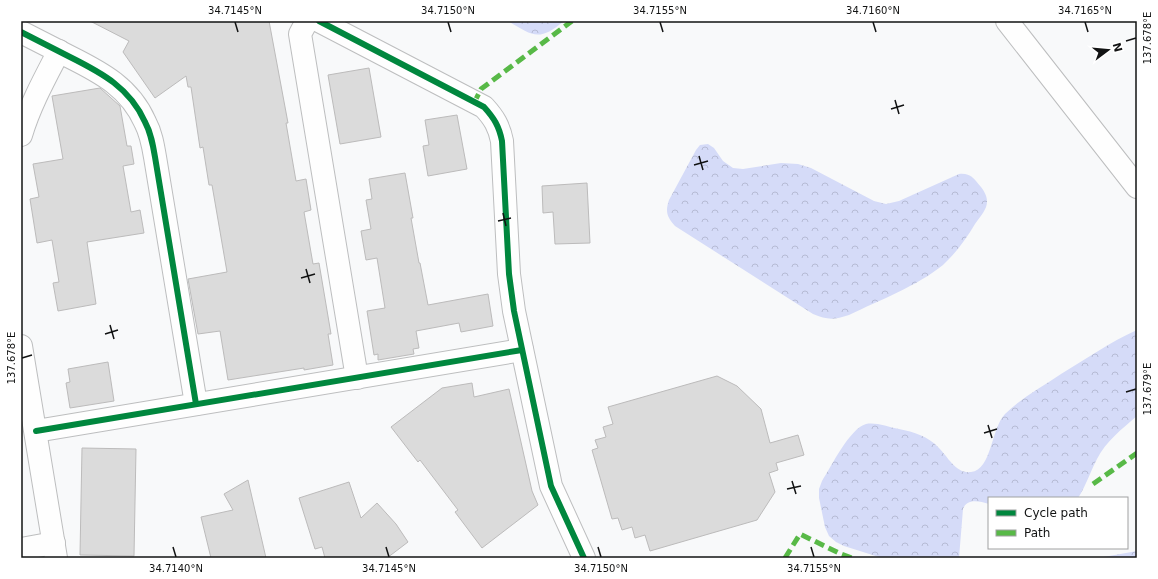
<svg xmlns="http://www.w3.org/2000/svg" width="1158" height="579" font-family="'DejaVu Sans',sans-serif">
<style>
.forest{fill:url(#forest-crowns)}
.building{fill:#dbdbdb;stroke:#bcbbbb}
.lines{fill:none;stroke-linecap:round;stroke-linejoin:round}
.minor-casing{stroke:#bdbebf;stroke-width:24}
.minor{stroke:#fefefe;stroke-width:22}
.quiet{stroke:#58b947;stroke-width:5;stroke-dasharray:10 5;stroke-linecap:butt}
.cycleway-casing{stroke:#fff;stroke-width:8}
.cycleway{stroke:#00873e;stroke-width:6}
.ticks{fill:none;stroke:#121313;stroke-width:1.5}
.neatline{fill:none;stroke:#121313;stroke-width:1.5}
.ticks-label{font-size:10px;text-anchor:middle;fill:#121313}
</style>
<defs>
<pattern id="forest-crowns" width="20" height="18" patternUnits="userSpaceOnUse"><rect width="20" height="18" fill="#d5dbf8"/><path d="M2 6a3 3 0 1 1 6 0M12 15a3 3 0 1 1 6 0" fill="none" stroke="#b6bbd4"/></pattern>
</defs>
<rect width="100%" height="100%" fill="#f8f9fa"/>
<g class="forest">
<path d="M508 21H564C539 42 533 36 508 21Z"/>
<path d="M708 144 714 148 723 161 733 168 743 169 781 163 798 164 811 168 874 201 886 204 899 201 959 174C971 173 973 178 981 187 993 203 985 210 975 224 966 239 956 253 943 265 917 286 880 300 849 315 834 320 827 320 813 314L675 226C667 217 665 212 669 200L696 150 700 145Z"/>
<path d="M1137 330V416C1122 429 1106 441 1097 459 1090 472 1086 486 1078 498H989V504C979 501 967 498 963 509L959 558H882L844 546 836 542 829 536 825 527 819 498V489L822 481C831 467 850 428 866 424 876 422 888 427 899 429 914 432 928 436 939 448 948 457 956 474 971 472 992 470 991 428 1005 414 1021 398 1042 387 1061 374 1086 359 1110 342 1137 330Z"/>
<path d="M1137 551V558H1098Z"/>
</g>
<g class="building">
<path d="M90 21H269L288 123H286L296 181 306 179 311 210 304 212 313 264 319 263 331 334H328L333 365 304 370V368L228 380 220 331 198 334 188 279 227 272 212 185H209L203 147 200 148 191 87H188L186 76 155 98 123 52 129 41Z"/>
<path d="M369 68 381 137 340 144 328 75Z"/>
<path d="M100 88 120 106 127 146H131L134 164 123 166 131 212 140 210 144 233 87 242 96 304 58 311 53 283 59 282 52 240 37 243 30 199 39 197 33 164 63 159 52 96Z"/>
<path d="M457 115 467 169 428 176 423 146 429 145 425 120Z"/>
<path d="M405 173 413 218H411L419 263H420L428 305 488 294 493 326 461 332 459 323 416 331 419 348 413 349 414 354 378 360V354L374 355 367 311 385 308 377 258 366 260 361 231 371 229 366 200 372 199 369 179Z"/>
<path d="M587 183 590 243 555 244 553 212 543 213 542 186Z"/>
<path d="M108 362 114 401 70 408 66 383 70 382 68 369Z"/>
<path d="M717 376 737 386 761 409 770 443 798 435 804 455 776 463 778 470 769 473 775 492 757 520 650 551 645 535 635 538 632 527 622 530 618 518 612 519 592 450 598 448 595 440 606 437 603 427 613 424 608 407Z"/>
<path d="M472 383 474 397 509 389 532 491 538 505 482 548 455 512 458 510 420 460 418 462 391 427 442 388Z"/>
<path d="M82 448 136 449 134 556 80 555Z"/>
<path d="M248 480 266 558H211L201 517 233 510 224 494Z"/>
<path d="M349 482 361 518 377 503 396 524 408 542 387 558H325L322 547 315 549 299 498Z"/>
</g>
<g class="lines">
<g class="minor-casing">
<g id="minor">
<path d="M307 21 300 34 357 378"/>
<path d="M319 21 484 107C494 118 499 126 502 141L509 274 514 311 551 486 584 558"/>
<path d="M1007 21 1137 187"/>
<path d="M21 32C37 40 54 49 70 57 102 73 130 88 145 122 151 133 153 145 155 157L196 404"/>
<path d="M21 135C30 105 45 78 59 51"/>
<path d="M21 346 56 558"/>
<path d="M36 431 522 350"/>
<path d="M21 549 54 543"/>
</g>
</g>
<use href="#minor" class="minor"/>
<g class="quiet">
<path d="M474 103 481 89 572 21"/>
<path d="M1093 484 1137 453"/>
<path d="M785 558 800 534 841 554 852 558"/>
</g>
<g class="cycleway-casing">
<g id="cycleway">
<path d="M319 21 484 107C494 118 499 126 502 141L509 274 514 311 551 486 584 558"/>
<path d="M21 32C37 40 54 49 70 57 102 73 130 88 145 122 151 133 153 145 155 157L196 404"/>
<path d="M36 431 522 350"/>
</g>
</g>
<use href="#cycleway" class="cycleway"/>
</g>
<path class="ticks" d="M235 22 238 32M448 22 451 32M660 22 663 32M873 22 876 32M1085 22 1088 32M1126 41 1136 38M895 100 899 114M891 109 904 105M699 156 703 170M694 165 708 161M503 213 506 226M498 221 511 218M306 269 310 283M301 278 315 274M110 325 114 339M105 334 118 330M22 358 32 355M1126 392 1136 389M988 425 992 438M984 433 997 429M792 481 796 494M787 489 801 486M173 547 176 557M386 547 389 557M598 547 601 557M811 547 814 557"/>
<rect width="1158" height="579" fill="none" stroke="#ffffff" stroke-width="44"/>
<rect x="988" y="497" width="140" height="52" fill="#ffffff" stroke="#a0a1a1"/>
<rect x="996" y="510" width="20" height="6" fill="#00873e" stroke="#a0a1a1"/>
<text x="1024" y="517" font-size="12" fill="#121313">Cycle path</text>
<rect x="996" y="530" width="20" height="6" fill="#58b947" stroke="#a0a1a1"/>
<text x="1024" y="537" font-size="12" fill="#121313">Path</text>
<g transform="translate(1108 50) rotate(74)" stroke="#ffffff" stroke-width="3" paint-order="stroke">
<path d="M0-3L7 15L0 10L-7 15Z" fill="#121313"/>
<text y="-6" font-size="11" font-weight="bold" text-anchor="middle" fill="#121313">N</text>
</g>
<rect x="22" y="22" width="1114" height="535" class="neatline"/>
<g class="ticks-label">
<text x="235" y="14">34.7145°N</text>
<text x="448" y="14">34.7150°N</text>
<text x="660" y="14">34.7155°N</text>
<text x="873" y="14">34.7160°N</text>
<text x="1085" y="14">34.7165°N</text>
<text transform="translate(1147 38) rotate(-90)" y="4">137.678°E</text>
<text transform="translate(11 358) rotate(-90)" y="4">137.678°E</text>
<text transform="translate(1147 389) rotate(-90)" y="4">137.679°E</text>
<text x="176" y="572">34.7140°N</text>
<text x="389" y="572">34.7145°N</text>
<text x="601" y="572">34.7150°N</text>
<text x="814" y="572">34.7155°N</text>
</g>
</svg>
